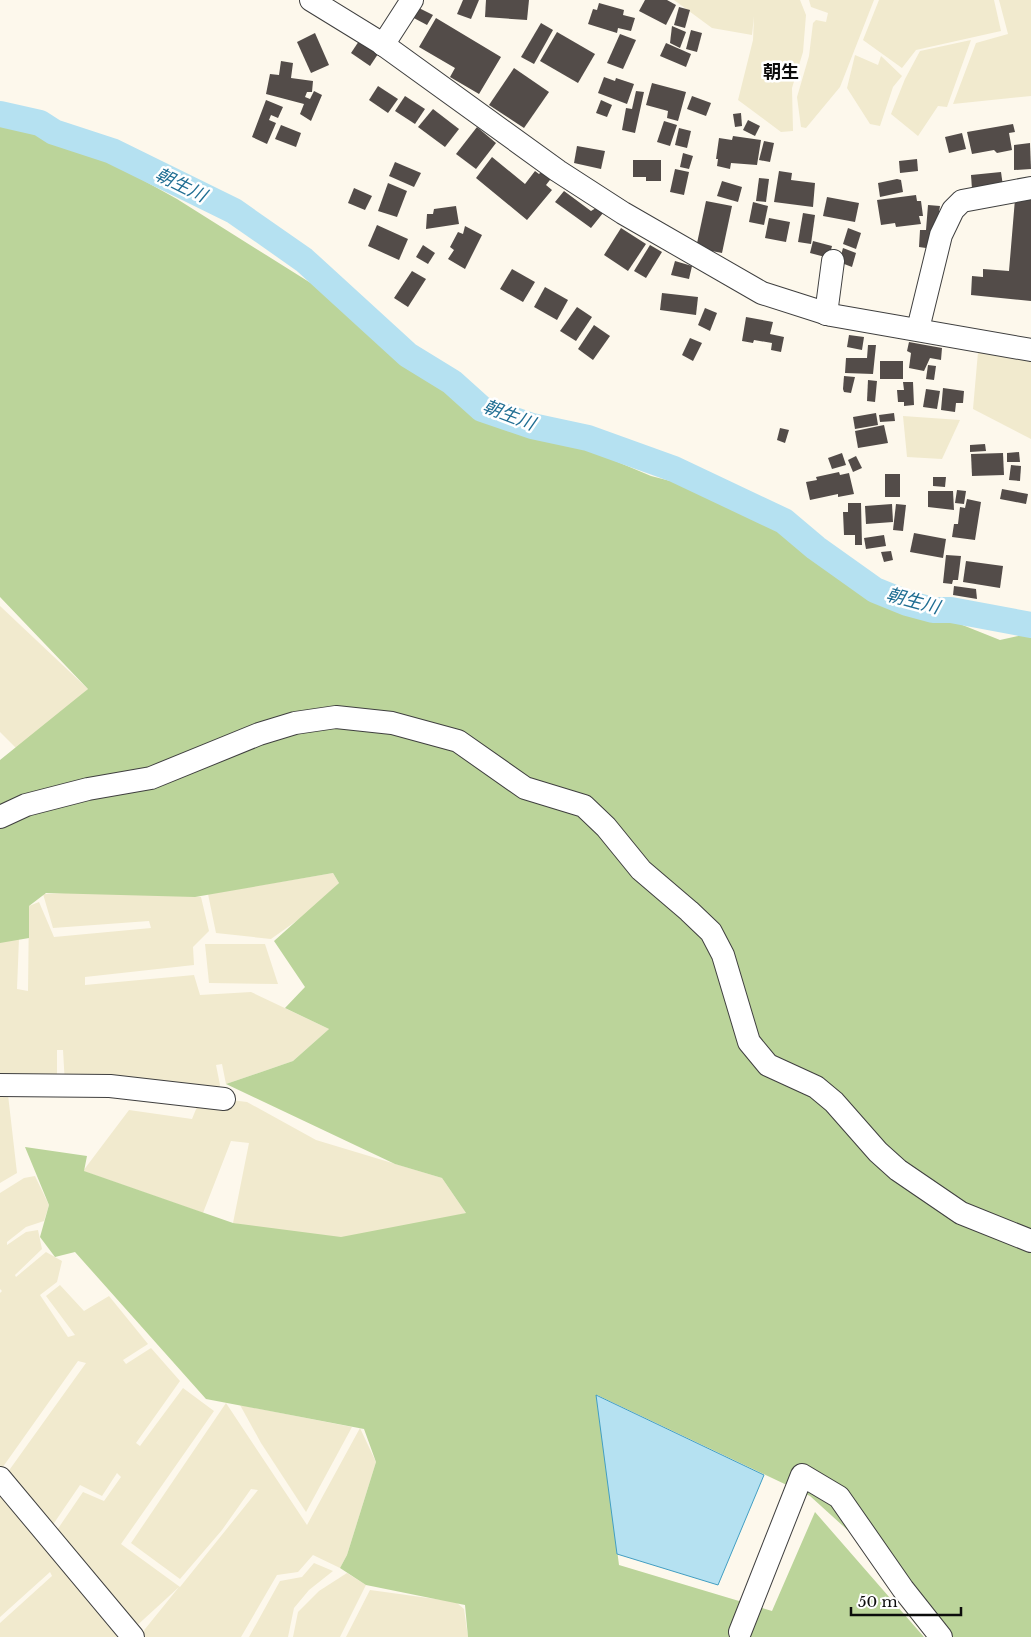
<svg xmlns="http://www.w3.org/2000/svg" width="1031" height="1637" font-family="'Libre Baskerville','Noto Sans JP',serif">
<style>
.farmland{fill:#f1eace}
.forest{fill:#bbd49a}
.water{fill:#b5e1f1;stroke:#429ec2}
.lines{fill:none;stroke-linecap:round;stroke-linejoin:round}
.river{stroke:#b5e1f1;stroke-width:26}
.building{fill:#534c49}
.minor-casing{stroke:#3f3f3f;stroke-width:24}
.minor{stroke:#fff;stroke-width:22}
.labels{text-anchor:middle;stroke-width:5;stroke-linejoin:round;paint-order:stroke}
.neighbourhood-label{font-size:18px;font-weight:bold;fill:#0c0c0c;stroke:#fff}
.water-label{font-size:18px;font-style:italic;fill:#206e93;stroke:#fff}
</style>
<rect width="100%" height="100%" fill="#fdf8ec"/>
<g class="farmland">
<path d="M674 0H800L806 15 803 52 792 88 793 131 781 132 738 100 753 40 754 16 752 35 712 28Z"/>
<path d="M809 0H874L840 87 806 128 801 127 797 97 809 56 813 23 816 20 826 22 828 13 811 7Z"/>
<path d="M879 0H994L1001 31 916 50 902 68 863 40Z"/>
<path d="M999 0H1031V96L953 104 976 43 1008 34Z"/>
<path d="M971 40 947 107 938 106 918 136 891 114 905 79 920 51Z"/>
<path d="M855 55 878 65 881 56 902 76 893 87 880 126 870 124 847 88Z"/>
<path d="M978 352 1031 361V439L973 409Z"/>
<path d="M903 416 960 420 942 459 907 457Z"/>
<path d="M0 606 88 689 20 752 0 732Z"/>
<path d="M333 873 339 883 309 912 271 939 216 933 208 894Z"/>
<path d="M132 890 201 897 209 931 193 947 194 965 85 977V985L194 975 200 995 251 992 329 1029 293 1061 226 1084 222 1064 216 1065 220 1085 215 1098 247 1102 316 1140 442 1178 466 1213 348 1245 233 1223 249 1143 231 1141 203 1213 83 1171 129 1110 192 1119 201 1097 65 1085 63 1050H57V1084L7 1086 17 1173 0 1183V942L19 938 17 989 28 991 29 906 39 902 54 937 151 928 149 921 53 928 43 894Z"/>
<path d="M205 944H265L278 984 209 983Z"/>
<path d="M35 1176 49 1205 44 1221 26 1227 7 1242V1245L26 1232 38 1230 42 1249 15 1275 16 1277 46 1252 62 1261 57 1282 40 1295 68 1337 75 1335 46 1296 60 1285 84 1311 109 1296 148 1344 123 1360 126 1364 151 1348 180 1381 136 1443 140 1446 183 1388 214 1411 121 1544 180 1587 258 1490 251 1489 222 1530 180 1579 131 1543 226 1403 307 1525 360 1428 376 1462 347 1555 340 1568 313 1555 298 1572 277 1575 241 1637H143L141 1634 179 1587 132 1630 55 1533 83 1492 104 1501 121 1477 117 1473 102 1496 80 1485 50 1529 5 1476 86 1363 78 1361 0 1471V1293L2 1291 0 1289V1193L24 1178Z"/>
<path d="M240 1405 352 1427 306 1512 261 1443Z"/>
<path d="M0 1489 119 1637H0V1623L52 1576 50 1572 0 1617Z"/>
<path d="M314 1563 333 1571 309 1590 294 1608 288 1637H249L280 1581 302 1577Z"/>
<path d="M347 1573 366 1585 340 1637H293L298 1612 319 1591Z"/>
<path d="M370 1590 443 1600 450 1597 464 1609 468 1637H346Z"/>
</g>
<path class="forest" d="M0 116 40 123 177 199 368 319 408 355 511 417 651 476 756 503 842 577 1000 640 1031 633V1637H952L907 1584 810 1496 597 1395 619 1565 772 1611 815 1512 924 1637H468L465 1605 366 1585 340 1568 347 1555 376 1462 364 1429 206 1399 75 1252 55 1257 40 1237 49 1205 25 1147 87 1156 84 1171 233 1223 341 1237 466 1213 442 1178 395 1164 226 1084 293 1061 329 1029 285 1008 305 987 274 941 339 883 333 873 195 897 46 893 29 906V938L0 943V760L88 689 0 597Z"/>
<path class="water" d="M596 1395 764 1475 718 1585 617 1554Z"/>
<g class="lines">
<path class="river" d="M0 114 40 123 54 132 112 151 234 211 304 260 408 355 452 382 482 409 532 426 588 438 674 469 784 521 816 548 875 590 907 603 933 610H951L1031 625"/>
</g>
<g class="building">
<path d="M463 0H479L471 19 457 14Z"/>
<path d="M486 0H529L527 20 485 17Z"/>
<path d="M645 0H667L676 5 666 25 639 11Z"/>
<path d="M599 3 624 10 623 15 635 18 631 31 618 28 617 33 588 24 593 9 597 10Z"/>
<path d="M415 6 433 15 427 25 410 16Z"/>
<path d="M679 7 690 10 685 28 674 25Z"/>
<path d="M436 18 501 57 479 94 450 77 455 68 419 47Z"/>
<path d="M541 23 553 30 534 64 521 57Z"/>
<path d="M672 26 686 32 680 48 670 43Z"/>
<path d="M691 30 702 33 697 52 686 49Z"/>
<path d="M557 32 595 54 578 83 540 61Z"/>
<path d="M315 33 329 65 311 73 297 42Z"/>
<path d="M620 34 636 40 623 69 607 63Z"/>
<path d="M361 38 380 51 370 66 351 53Z"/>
<path d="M666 43 691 54 686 67 660 56Z"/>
<path d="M281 61 293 63 291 78 313 81 312 92H307L305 97 310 99 314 91 322 95 311 121 300 114 304 104 266 94 270 74 279 75Z"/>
<path d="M514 68 549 92 524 128 489 105Z"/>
<path d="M604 77 615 81 616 78 634 84 627 104 598 93Z"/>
<path d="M652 83 686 92 678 121 667 118 668 111 646 105Z"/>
<path d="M378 86 398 99 388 113 369 100Z"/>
<path d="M636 91 644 92 635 133 622 130 626 108 632 109Z"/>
<path d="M405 96 425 109 415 124 395 111Z"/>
<path d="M692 96 711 103 706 116 687 109Z"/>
<path d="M266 100 283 107 278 118 271 115 269 120 276 123 267 144 252 137Z"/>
<path d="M601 100 612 105 607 117 596 113Z"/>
<path d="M433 109 459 129 445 147 418 127Z"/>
<path d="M741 113 742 126 735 127 733 114Z"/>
<path d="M748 120 760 126 755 136 743 130Z"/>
<path d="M664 121 677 125 670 146 657 142Z"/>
<path d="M1013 124 1015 132 1009 133 1012 150 997 153 994 150 972 154 967 132Z"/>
<path d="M281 125 301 133 296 147 275 139Z"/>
<path d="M477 127 496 143 476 169 456 154Z"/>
<path d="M679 128 691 131 687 148 675 145Z"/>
<path d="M962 133 966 149 949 153 945 137Z"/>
<path d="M733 136 761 140 757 165 731 163 730 169 717 166 718 159H716L719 138 732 140Z"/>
<path d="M764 141 774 143 770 162 759 160Z"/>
<path d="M1030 143 1031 169 1014 170V145Z"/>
<path d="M577 146 605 151 601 169 574 163Z"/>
<path d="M683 153 693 156 689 169 680 167Z"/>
<path d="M492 157 525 184 535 171 539 174 544 169 553 176 546 185 552 190 527 220 476 178Z"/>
<path d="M917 159 918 171 900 173 899 161Z"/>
<path d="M633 160H661V181H646V177H633Z"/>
<path d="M395 162 421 173 414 187 389 176Z"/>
<path d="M675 169 689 172 684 195 670 192Z"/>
<path d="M779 171 792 173 791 180 815 183 813 207 774 202Z"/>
<path d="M1001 172 1003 186 972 189 971 175Z"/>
<path d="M759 178 769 179 766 202 756 201Z"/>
<path d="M897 179 901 180 903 192 880 197 878 183Z"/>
<path d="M722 181 742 187 738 202 717 196Z"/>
<path d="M388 183 407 191 397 217 378 211Z"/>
<path d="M354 188 372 196 365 210 348 203Z"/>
<path d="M564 191 591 211 596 208 603 213 591 228 555 202Z"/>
<path d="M916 195 917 201H921L923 216H919L921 224 896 227 895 223 881 225 877 200Z"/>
<path d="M827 197 859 203 855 222 823 216Z"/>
<path d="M1015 199 1031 200V301L971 295 972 276 983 277V269L1009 271Z"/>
<path d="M706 201 732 206 722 253 696 248Z"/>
<path d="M753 202 768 206 764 225 749 222Z"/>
<path d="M928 205 940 206 933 249 919 247 920 230H926Z"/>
<path d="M456 206 459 224 426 229 427 214H433L434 209Z"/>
<path d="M803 213 815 215 811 244 798 242Z"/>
<path d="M769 218 790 222 786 242 765 238Z"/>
<path d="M377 225 408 239 399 260 368 246Z"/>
<path d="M465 226 482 235 465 269 448 259 454 250 450 247 458 232 463 234Z"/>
<path d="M621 228 646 244 628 271 604 255Z"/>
<path d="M848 228 861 233 856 249 843 244Z"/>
<path d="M813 241 832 246 829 258 810 253Z"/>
<path d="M423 245 435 253 428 264 416 257Z"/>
<path d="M650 245 662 252 646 278 634 271Z"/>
<path d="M843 248 856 253 852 267 839 262Z"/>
<path d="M675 261 692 266 689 279 671 275Z"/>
<path d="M512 269 535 282 523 302 500 289Z"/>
<path d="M412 271 426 279 408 307 394 298Z"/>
<path d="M545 287 568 300 557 320 534 307Z"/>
<path d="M662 293 698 297 696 315 660 310Z"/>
<path d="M577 307 592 317 576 341 560 331Z"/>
<path d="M705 308 717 313 710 331 698 325Z"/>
<path d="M746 317 773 322 770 334 784 337 781 352 771 350 772 343 754 340 753 343 742 341Z"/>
<path d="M594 325 610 336 593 360 578 349Z"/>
<path d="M849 335 864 337 862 350 847 347Z"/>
<path d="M690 338 702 343 693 361 682 355Z"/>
<path d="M909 342 942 348 941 360 930 358 924 371 909 368 911 353 907 351Z"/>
<path d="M868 345H876L873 374 845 373 846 358H867Z"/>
<rect x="880" y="361" width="23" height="18"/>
<path d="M928 365 936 366 934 380 926 379Z"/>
<path d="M844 376 855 377 851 393 844 392 843 389Z"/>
<path d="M868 380 877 381 875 402 867 401Z"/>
<path d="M903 382H913L914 405 904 406V402H898L897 390H904Z"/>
<path d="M943 388 964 391 963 403H956L955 412 941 410Z"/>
<path d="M926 389 940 391 937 409 923 407Z"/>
<path d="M876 413 878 425 855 429 853 417Z"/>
<path d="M894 413 895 421 880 422 879 415Z"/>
<path d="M884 425 888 443 858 448 855 431Z"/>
<path d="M780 428 789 430 785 443 777 440Z"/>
<path d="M985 444 986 451 970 452V445Z"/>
<path d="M1019 452 1020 462H1007V453Z"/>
<path d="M842 453 846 465 832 469 828 458Z"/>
<path d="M1003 453 1004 475 972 476 971 454Z"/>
<path d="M856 456 862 468 853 472 848 460Z"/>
<path d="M1011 465 1021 466 1020 481 1009 480Z"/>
<path d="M839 472 840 475 849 473 854 494 838 497V494L810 500 806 482 817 480 816 477Z"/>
<rect x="885" y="474" width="15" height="23"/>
<path d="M933 477H946L945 487 933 486Z"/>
<path d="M1002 489 1028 494 1026 504 1000 499Z"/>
<path d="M957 490 966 491 964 504 955 503Z"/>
<path d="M928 491H953L954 510 928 507Z"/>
<path d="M967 499 981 502 975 540 952 537 954 524H958L960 507 965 508Z"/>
<path d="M848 503H861L862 545H855V535H844L843 512H848Z"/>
<path d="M892 504 893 522 866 524 865 506Z"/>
<path d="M896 504 906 505 903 531 893 530Z"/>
<path d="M914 533 946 539 943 558 910 552Z"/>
<path d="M884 535 886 546 866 549 864 538Z"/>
<path d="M891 551 893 560 884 562 881 552Z"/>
<path d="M946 555 961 556 958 580H953L952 584 943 583Z"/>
<path d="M966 561 1003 566 1000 588 963 582Z"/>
<path d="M954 586 976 589 977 599 953 595Z"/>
</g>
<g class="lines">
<g class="minor-casing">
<g id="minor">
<path d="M311 0 381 43 558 171 623 213 762 293 831 315 1031 350"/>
<path d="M383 45 412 0"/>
<path d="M826 314 833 261"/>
<path d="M918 329 941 235 953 210 962 201 1031 188"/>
<path d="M0 817 26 805 88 789 151 778 259 734 295 723 336 717 392 723 458 741 525 788 584 806 606 827 641 870 689 911 711 932 723 955 749 1042 768 1065 816 1087 834 1102 878 1152 898 1170 961 1213 1031 1241"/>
<path d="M0 1085 110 1086 224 1099"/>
<path d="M0 1478 133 1637"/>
<path d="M740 1632 802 1475 839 1497 903 1589 941 1637"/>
</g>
</g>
<use href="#minor" class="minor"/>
</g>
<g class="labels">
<g class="neighbourhood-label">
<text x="781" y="78">朝生</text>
</g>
<g class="water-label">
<text transform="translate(181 185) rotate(26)" y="6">朝生川</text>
<text transform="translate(509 415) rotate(21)" y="6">朝生川</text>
<text transform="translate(913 601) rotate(15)" y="6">朝生川</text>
</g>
</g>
<path d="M851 1607v8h110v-8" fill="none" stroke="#0c0c0c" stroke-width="2.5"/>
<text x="858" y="1607" font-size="15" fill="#0c0c0c" stroke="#ffffff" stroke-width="4" paint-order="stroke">50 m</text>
</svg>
